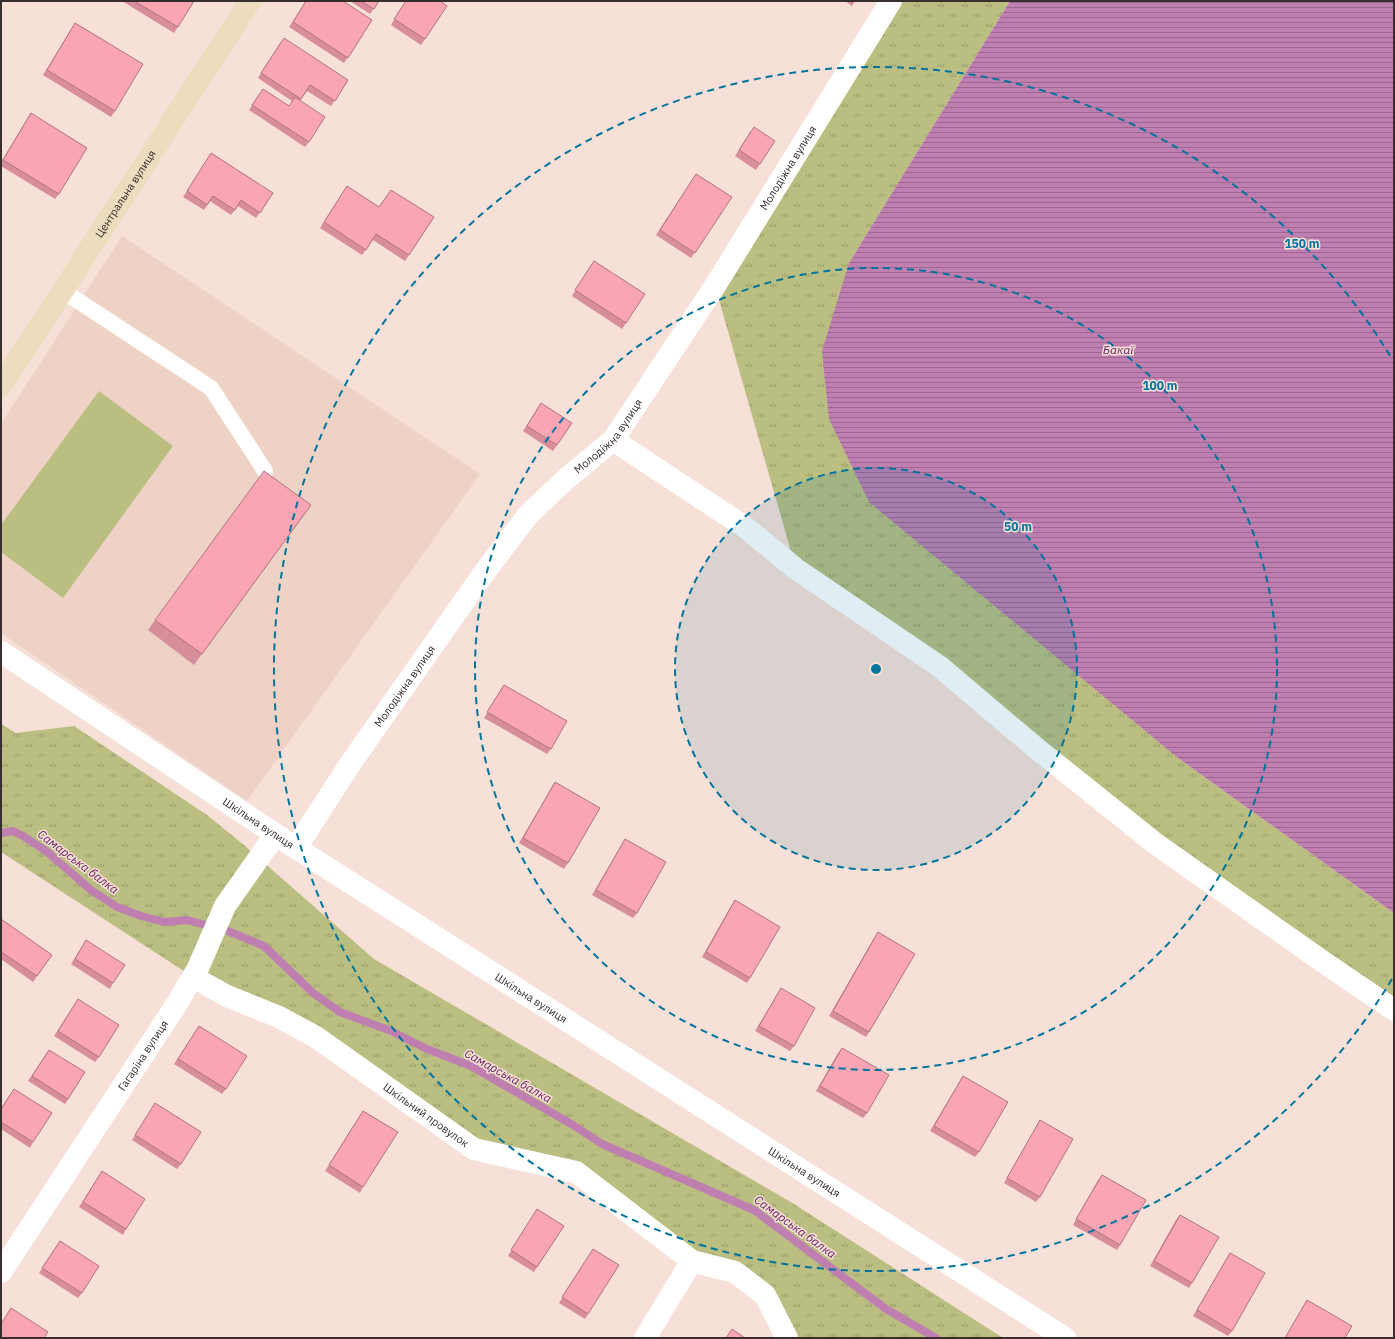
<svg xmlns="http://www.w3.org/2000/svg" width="1395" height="1339" font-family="'IBM Plex Sans',sans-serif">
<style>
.built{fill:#efd2c6}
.grass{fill:url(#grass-tufts)}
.park{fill:#babe81}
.water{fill:url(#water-rules)}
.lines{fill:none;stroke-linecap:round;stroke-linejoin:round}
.stream{stroke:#bf7fb1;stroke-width:8}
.lane{stroke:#fff;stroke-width:16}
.street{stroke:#fff;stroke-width:22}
.secondary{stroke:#eddcbd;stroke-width:22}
.wall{fill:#d78e9a}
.building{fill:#faa5b3;stroke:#af747d}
.ring{fill:none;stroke:#01749e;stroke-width:2;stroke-dasharray:7 5}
.labels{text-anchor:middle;stroke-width:3;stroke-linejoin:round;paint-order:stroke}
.street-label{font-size:11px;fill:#382f2c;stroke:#f7e0d7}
.water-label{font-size:12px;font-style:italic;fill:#651a5a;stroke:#f7e0d7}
.centre{fill:#01749e;stroke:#f7e0d7;stroke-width:2}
.ring-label{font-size:12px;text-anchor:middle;font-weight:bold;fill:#01749e;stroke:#f7e0d7;stroke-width:3;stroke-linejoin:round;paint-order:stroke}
</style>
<defs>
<pattern id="grass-tufts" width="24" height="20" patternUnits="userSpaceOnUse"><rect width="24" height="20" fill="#babe81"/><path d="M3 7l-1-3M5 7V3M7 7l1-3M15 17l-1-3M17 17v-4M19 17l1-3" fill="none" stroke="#989b6a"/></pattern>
<pattern id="water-rules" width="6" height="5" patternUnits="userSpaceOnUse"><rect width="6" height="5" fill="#bf7fb1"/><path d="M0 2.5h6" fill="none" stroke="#9c6890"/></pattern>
</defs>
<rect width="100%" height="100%" fill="#f7e0d7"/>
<path class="built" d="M122 236 480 474 247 801 1 633V424Z"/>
<g class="grass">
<path d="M891 1H1010L849 263 1178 758 1394 913V1010L796 569 715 286Z"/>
<path d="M1 724 16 733 74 726 207 815 245 846 374 959 794 1204 1003 1338H787L765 1295 692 1261 576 1172 474 1149 316 1037 193 977 1 852Z"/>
</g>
<path class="park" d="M99 391 173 446 63 598 1 552V525Z"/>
<path class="water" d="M1010 1H1394V913L1178 758 869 502 829 419 822 351 849 263Z"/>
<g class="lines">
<path class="stream" d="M1 833 13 831 23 836 46 851 91 890 117 907 141 916 164 922 187 920 228 931 264 946 313 993 340 1012 391 1031 427 1049 471 1066 573 1125 602 1144 754 1210 886 1309 936 1338"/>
<path class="lane" d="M63 291 211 388 265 471"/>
<g class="street">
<path d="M613 440 745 527 796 569 939 666 1036 748 1156 844 1322 961 1394 1010"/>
<path id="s1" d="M1 652 296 848 1065 1338"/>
<path id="s2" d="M296 848 350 764 481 577 528 515 566 479 613 440 715 286 891 1"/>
<path id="s3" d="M193 977 227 996 279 1017 316 1037 474 1149 576 1172 692 1261 735 1272 765 1295 787 1338"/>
<path id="s4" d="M1 1272 176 1005 198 968 225 906 275 835"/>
<path d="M645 1338 692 1261"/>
</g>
<path class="secondary" id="s5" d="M1 386 250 1"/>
</g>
<g class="wall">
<path d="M122 1H194L174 33Z"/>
<path d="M306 1 372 20 344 63 289 27Z"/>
<path d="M350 1H379L370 14Z"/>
<path d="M406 1 425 39 421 45 391 25Z"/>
<path d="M845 1H855L852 6Z"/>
<path d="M75 23 115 111 111 117 43 75Z"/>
<path d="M280 43 348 80 331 106 307 91 300 101 309 142 305 147 249 110 263 89 289 106 292 101 258 78Z"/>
<path d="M31 113 59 194 55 199 1 166V162Z"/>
<path d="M750 132 760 164 756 170 735 156Z"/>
<path d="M208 159 273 193 256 218 238 206 231 215 210 201 204 210 183 197Z"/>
<path d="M696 174 732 197 691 258 656 235Z"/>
<path d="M347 186 409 255 405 261 373 240 362 255 320 228Z"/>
<path d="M591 266 626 323 622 329 572 296Z"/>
<path d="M541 403 557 445 553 451 523 431Z"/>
<path d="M311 505 194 665 148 630 155 620Z"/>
<path d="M504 685 551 749 547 754 484 718Z"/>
<path d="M555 782 568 863 564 869 519 843Z"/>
<path d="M625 839 637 913 633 918 592 895 622 844Z"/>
<path d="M735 900 750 978 747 983 702 957 731 906Z"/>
<path d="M1 919 52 955 33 982 1 959Z"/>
<path d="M878 932 869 1032 866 1037 829 1016 874 938Z"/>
<path d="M86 940 113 983 110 989 71 964Z"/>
<path d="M781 988 794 1046 790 1051 755 1031Z"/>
<path d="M78 999 99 1057 95 1062 54 1036Z"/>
<path d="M199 1026 226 1089 222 1094 174 1064Z"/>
<path d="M842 1048 867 1113 863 1118 816 1091 838 1053Z"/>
<path d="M49 1050 68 1099 65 1104 28 1081Z"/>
<path d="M963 1076 979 1152 975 1157 930 1131Z"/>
<path d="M14 1089 33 1142 30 1148 1 1129V1108Z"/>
<path d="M155 1103 181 1164 177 1169 132 1140Z"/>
<path d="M363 1111V1187L360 1193 325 1171Z"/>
<path d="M1040 1120V1197L1036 1202 1004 1183 1037 1126Z"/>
<path d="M102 1171 126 1229 123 1235 79 1207Z"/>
<path d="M1102 1175 1120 1245 1117 1250 1073 1225 1098 1180Z"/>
<path d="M537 1209V1267L534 1272 508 1256Z"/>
<path d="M1180 1215 1192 1283 1189 1288 1150 1266 1176 1220Z"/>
<path d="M60 1241 82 1293 78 1298 39 1273Z"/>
<path d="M593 1249 588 1314 585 1319 559 1303Z"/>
<path d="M1230 1253 1232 1331 1228 1336 1193 1316Z"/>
<path d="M1307 1300 1345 1338H1285Z"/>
</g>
<g class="building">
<path d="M134 1H194L178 27Z"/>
<path d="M306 1H343L372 20 348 58 293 22Z"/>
<path d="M361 1H379L374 9Z"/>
<path d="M406 1H440L447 6 425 39 394 19Z"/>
<path d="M75 23 143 64 115 111 47 70Z"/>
<path d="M284 38 348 80 335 101 310 85 301 99 261 73Z"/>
<path d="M263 89 289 106 295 97 325 117 309 142 252 105Z"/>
<path d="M31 113 87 148 59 194 3 160Z"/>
<path d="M754 127 775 141 760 164 739 150Z"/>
<path d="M211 153 273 193 260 213 241 200 235 210 213 196 207 205 187 191Z"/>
<path d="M696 174 732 197 695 253 660 230Z"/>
<path d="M347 186 379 207 391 190 434 217 409 255 376 234 366 250 324 222Z"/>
<path d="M594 261 645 294 626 323 575 290Z"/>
<path d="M541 403 572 423 557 445 527 426Z"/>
<path d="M264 471 311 505 202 654 155 620Z"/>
<path d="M504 685 567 721 551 749 487 712Z"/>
<path d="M555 782 600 808 568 863 523 838Z"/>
<path d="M625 839 666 862 637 913 596 890Z"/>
<path d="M735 900 780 927 750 978 706 952Z"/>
<path d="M1 919 52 955 37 976 1 952Z"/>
<path d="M878 932 915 954 869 1032 833 1011Z"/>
<path d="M86 940 125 965 113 983 75 959Z"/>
<path d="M781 988 815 1008 794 1046 759 1026Z"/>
<path d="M78 999 119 1025 99 1057 58 1031Z"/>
<path d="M199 1026 247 1056 226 1089 178 1059Z"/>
<path d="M842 1048 889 1075 867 1113 820 1086Z"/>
<path d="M49 1050 85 1072 68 1099 32 1076Z"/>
<path d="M963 1076 1008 1102 979 1152 934 1126Z"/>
<path d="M14 1089 52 1113 33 1142 1 1122V1109Z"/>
<path d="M155 1103 201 1132 181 1164 135 1135Z"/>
<path d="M363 1111 398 1132 363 1187 329 1165Z"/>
<path d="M1040 1120 1073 1139 1040 1197 1007 1178Z"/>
<path d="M102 1171 145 1199 126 1229 83 1202Z"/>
<path d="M1102 1175 1146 1200 1120 1245 1076 1219Z"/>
<path d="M537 1209 564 1226 537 1267 511 1250Z"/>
<path d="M1180 1215 1219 1237 1192 1283 1154 1261Z"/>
<path d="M60 1241 99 1266 82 1293 42 1268Z"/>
<path d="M593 1249 619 1265 588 1314 562 1297Z"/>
<path d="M1230 1253 1265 1273 1232 1331 1197 1310Z"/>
<path d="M1307 1300 1352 1326 1345 1338H1285Z"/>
<path d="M11 1308 48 1332 44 1338H1V1324Z"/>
<path d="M732 1329 745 1338H726Z"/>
</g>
<circle cx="876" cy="669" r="201" fill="#01749e" fill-opacity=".12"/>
<g class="ring">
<circle cx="876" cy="669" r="201"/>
<circle cx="876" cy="669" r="401"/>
<path d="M1392 979A602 602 0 1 1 1392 359"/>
</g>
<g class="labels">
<g class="street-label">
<text dy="4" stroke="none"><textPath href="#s2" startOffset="843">Молодіжна вулиця</textPath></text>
<text dy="4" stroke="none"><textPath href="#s5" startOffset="229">Центральна вулиця</textPath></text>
<text dy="4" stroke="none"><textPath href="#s2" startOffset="519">Молодіжна вулиця</textPath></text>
<text dy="4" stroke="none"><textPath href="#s2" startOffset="195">Молодіжна вулиця</textPath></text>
<text dy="4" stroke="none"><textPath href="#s1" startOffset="309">Шкільна вулиця</textPath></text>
<text dy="4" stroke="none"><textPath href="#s1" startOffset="633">Шкільна вулиця</textPath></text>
<text dy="4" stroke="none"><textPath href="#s4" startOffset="259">Гагаріна вулиця</textPath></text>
<text dy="4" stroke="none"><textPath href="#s3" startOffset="272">Шкільний провулок</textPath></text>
<text dy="4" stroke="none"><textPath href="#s1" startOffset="957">Шкільна вулиця</textPath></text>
</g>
<g class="water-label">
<text x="1118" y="354">Бакаї</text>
<text transform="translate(78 862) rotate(37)" y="4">Самарська балка</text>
<text transform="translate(508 1076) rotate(29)" y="4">Самарська балка</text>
<text transform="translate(795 1227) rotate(36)" y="4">Самарська балка</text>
</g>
</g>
<circle cx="876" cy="669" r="6" class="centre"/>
<g class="ring-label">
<text x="1302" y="248">150 m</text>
<text x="1160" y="390">100 m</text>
<text x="1018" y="531">50 m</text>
</g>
<rect width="1395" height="1339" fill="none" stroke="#382f2c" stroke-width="4"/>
</svg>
